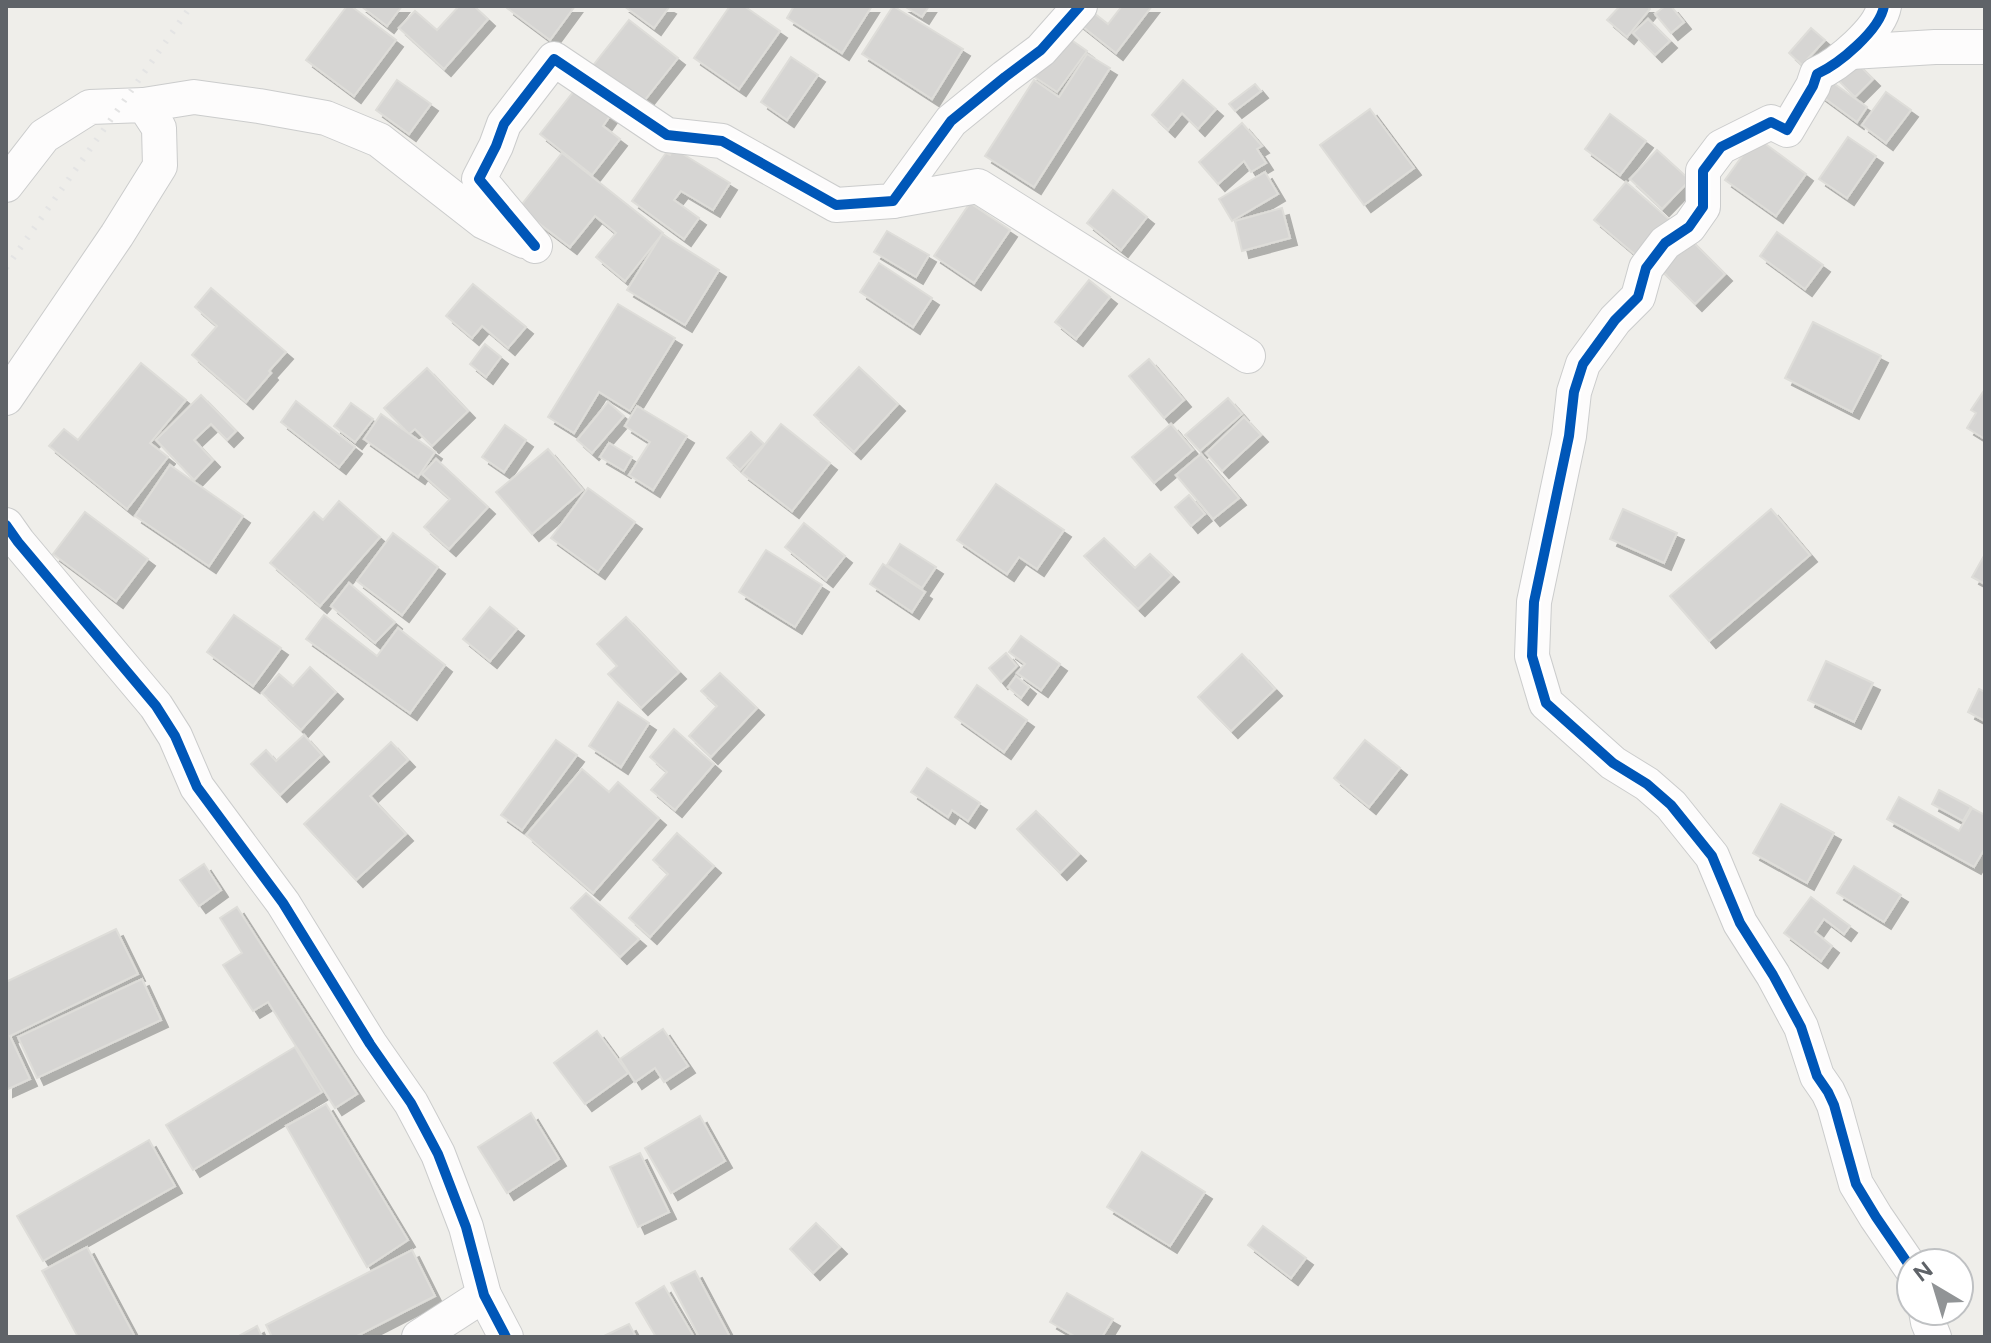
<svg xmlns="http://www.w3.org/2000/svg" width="1991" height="1343" font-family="Figtree,sans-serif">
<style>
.building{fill:#d6d5d3;stroke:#deddd9;stroke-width:2;filter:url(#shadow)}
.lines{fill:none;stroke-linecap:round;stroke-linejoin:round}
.minor-casing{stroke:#cbcccc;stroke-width:36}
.minor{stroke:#fdfcfc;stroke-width:34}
.rail{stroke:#e4e4e4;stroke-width:6;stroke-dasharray:2 10;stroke-linecap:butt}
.cycleway-casing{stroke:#fff;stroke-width:15}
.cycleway{stroke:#0057b8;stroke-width:10}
</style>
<defs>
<filter id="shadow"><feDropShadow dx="7" dy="7" stdDeviation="0" flood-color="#0004"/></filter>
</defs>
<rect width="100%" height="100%" fill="#efeeea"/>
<g class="building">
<path d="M347 6H351L396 40 354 96 306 60Z"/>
<path d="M361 6H402L387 26Z"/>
<path d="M459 6H474L488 19 444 69 399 28 415 11 437 30Z"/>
<path d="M508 6H575L550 40 507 8Z"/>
<path d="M624 6H667L669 7 654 28Z"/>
<path d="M730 6H744L780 31 739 89 694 58Z"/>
<path d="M794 6H872L842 53 787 18Z"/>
<path d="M893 6 963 49 932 99 862 54Z"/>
<path d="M904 6H929L922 17Z"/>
<path d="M1085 6 1108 24 1122 6H1152L1116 53 1073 19Z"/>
<path d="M1620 6H1647L1650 9 1627 37 1607 20Z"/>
<path d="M1665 6H1671L1684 22 1671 33 1655 14Z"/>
<path d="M1648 19 1670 41 1655 55 1633 33Z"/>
<path d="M629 20 678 58 640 106 591 68Z"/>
<path d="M1811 28 1825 40 1802 65 1789 53Z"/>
<path d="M1060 32 1087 51 1057 92 1030 74Z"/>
<path d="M1087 54 1110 68 1034 187 985 156 1034 80 1059 97Z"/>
<path d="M791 57 818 75 787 120 761 102Z"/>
<path d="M1856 62 1873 79 1855 97 1839 81Z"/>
<path d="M1822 75 1867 107 1857 122 1812 89Z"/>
<path d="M397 80 431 104 409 134 376 110Z"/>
<path d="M1183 80 1216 109 1198 129 1182 113 1168 130 1152 115Z"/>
<path d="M1255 84 1261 91 1235 111 1229 104Z"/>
<path d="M578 86 612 113 603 126 620 139 592 175 540 134Z"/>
<path d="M1886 92 1911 110 1886 143 1862 125Z"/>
<path d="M1370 109 1414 168 1364 205 1320 145Z"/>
<path d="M1610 114 1646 141 1620 175 1585 149Z"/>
<path d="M1242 123 1262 146 1257 149 1266 163 1251 172 1244 161 1218 184 1199 162Z"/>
<path d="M1756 137 1806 174 1776 216 1725 180Z"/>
<path d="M1848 137 1876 156 1847 198 1819 179Z"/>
<path d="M673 148 730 183 713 210 681 191 674 200 699 218 684 239 632 201 666 153 670 155Z"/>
<path d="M1657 150 1690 180 1662 209 1630 179Z"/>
<path d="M562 153 663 233 625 281 596 257 616 233 595 216 570 247 519 208Z"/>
<path d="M1265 172 1278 194 1232 221 1219 199Z"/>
<path d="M1626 182 1670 220 1638 257 1594 220Z"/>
<path d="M1113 190 1147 217 1121 250 1087 223Z"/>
<path d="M970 203 1010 230 974 283 934 256Z"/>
<path d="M1282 208 1290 238 1242 251 1235 221Z"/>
<path d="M887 231 929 255 916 277 874 252Z"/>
<path d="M1777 232 1823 265 1805 289 1760 256Z"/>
<path d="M662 234 719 270 685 325 627 290Z"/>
<path d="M1685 234 1725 274 1695 304 1655 264Z"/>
<path d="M879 263 932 298 913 327 860 292Z"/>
<path d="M1089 280 1110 297 1076 339 1055 322Z"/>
<path d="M473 284 526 327 508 348 482 326 472 338 446 316Z"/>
<path d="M211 288 286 352 269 371 271 373 246 402 192 355 217 326 195 307Z"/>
<path d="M618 304 675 338 630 411 599 392 574 433 548 417Z"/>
<path d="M1813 322 1881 356 1852 412 1785 378Z"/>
<path d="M485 344 501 357 486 377 470 364Z"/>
<path d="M1149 359 1184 400 1164 418 1129 376Z"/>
<path d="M141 363 186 400 150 443 168 457 127 509 49 446 64 429 78 440Z"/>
<path d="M859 367 898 404 854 452 814 415Z"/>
<path d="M427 368 468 411 432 446 415 429 409 434 384 408Z"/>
<path d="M1985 389V439L1967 428 1976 413 1971 410Z"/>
<path d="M201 395 236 431 227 440 211 424 194 440 213 460 194 480 156 440Z"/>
<path d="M1228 398 1242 414 1200 451 1185 435Z"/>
<path d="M296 401 355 447 339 467 281 422Z"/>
<path d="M608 402 624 416 592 453 577 440Z"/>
<path d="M351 403 373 419 355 442 334 426Z"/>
<path d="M637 406 687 436 653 490 629 475 650 442 625 426Z"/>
<path d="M381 414 435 452 418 477 364 439Z"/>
<path d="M1244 417 1261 435 1222 471 1206 453Z"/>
<path d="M781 424 830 463 792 511 742 473Z"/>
<path d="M1171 424 1193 450 1154 483 1132 457Z"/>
<path d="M505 425 526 440 504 472 482 457Z"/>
<path d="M751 432 764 444 740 470 727 458Z"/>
<path d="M609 443 632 457 624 471 600 457Z"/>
<path d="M548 449 583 490 532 534 496 492Z"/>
<path d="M1201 454 1239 498 1213 519 1176 475Z"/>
<path d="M436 459 488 507 449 549 424 527 450 499 422 474Z"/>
<path d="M170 465 243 516 209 566 135 516Z"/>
<path d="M996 484 1064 530 1037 569 1019 557 1007 574 957 540Z"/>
<path d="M588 488 635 522 598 572 551 538Z"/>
<path d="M1189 495 1205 514 1191 526 1175 507Z"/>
<path d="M339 501 380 537 320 606 270 563 314 512 323 520Z"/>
<path d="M1623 509 1677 533 1664 563 1610 539Z"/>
<path d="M1771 509 1810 555 1709 641 1670 596Z"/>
<path d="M85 512 148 559 116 601 53 554Z"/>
<path d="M804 523 845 556 826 580 785 547Z"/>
<path d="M393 533 438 567 402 615 357 581Z"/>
<path d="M1104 538 1135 568 1150 554 1172 575 1138 609 1084 556Z"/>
<path d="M900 544 936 567 922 588 887 565Z"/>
<path d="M766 550 822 585 795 627 739 592Z"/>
<path d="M1985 554V584L1972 577Z"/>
<path d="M883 564 925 592 912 612 870 584Z"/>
<path d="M349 583 395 622 375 643 331 606Z"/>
<path d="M490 607 517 629 490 661 463 639Z"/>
<path d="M234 615 281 648 253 686 207 652Z"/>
<path d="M324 615 377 656 398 628 445 665 410 713 306 639Z"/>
<path d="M626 617 679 672 641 708 608 674 617 666 597 644Z"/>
<path d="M1021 636 1060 664 1041 690 1017 673 1025 664 1009 652Z"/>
<path d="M1006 653 1017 666 1001 682 989 668Z"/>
<path d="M1242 654 1275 689 1231 731 1198 697Z"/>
<path d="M1826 661 1873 683 1854 722 1808 700Z"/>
<path d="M310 667 336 692 301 730 262 693 279 674 293 686Z"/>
<path d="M720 673 757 708 711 757 689 736 717 706 701 691Z"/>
<path d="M1016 676 1029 687 1021 698 1008 687Z"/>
<path d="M977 685 1027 720 1004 752 955 717Z"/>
<path d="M1979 689 1985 692V721L1968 712Z"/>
<path d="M618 702 649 723 621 767 589 746Z"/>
<path d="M674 729 714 764 675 810 651 790 667 772 650 757Z"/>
<path d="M304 735 322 755 280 795 251 764 266 750 276 761Z"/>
<path d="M556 740 577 755 522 830 501 815Z"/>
<path d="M1365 740 1400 768 1369 807 1334 778Z"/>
<path d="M391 742 408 760 370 796 406 834 356 880 304 824Z"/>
<path d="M927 768 980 803 968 821 952 810 948 817 911 792Z"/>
<path d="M582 769 609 792 618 782 659 818 593 893 526 835Z"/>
<path d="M1939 790 1971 807 1963 821 1932 804Z"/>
<path d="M1899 797 1959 831 1972 808 1985 815V848L1974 867 1887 819Z"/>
<path d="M1781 804 1834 833 1807 883 1753 853Z"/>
<path d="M1036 811 1079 854 1060 873 1017 829Z"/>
<path d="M677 833 714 866 650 937 629 918 668 874 653 860Z"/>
<path d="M204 864 221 890 199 906 180 880Z"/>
<path d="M1854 866 1901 895 1884 922 1837 893Z"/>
<path d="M586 893 639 939 620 957 571 908Z"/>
<path d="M1811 897 1850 926 1844 934 1824 919 1815 932 1832 946 1821 961 1784 933Z"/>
<path d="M237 907 357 1094 335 1108 268 1002 253 1011 223 965 242 953 220 918Z"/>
<path d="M116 929 138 974 10 1036 30 1079 6 1090V982Z"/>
<path d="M142 979 161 1020 37 1078 18 1037Z"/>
<path d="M663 1029 688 1066 664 1082 655 1068 635 1082 620 1059Z"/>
<path d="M597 1031 628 1073 585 1104 554 1063Z"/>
<path d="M295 1047 322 1092 193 1170 166 1125Z"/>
<path d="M326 1104 408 1240 367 1267 286 1126Z"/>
<path d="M531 1113 559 1159 507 1193 478 1147Z"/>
<path d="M700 1116 725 1161 671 1193 645 1148Z"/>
<path d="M149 1140 175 1186 43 1261 17 1216Z"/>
<path d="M1142 1152 1205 1192 1170 1246 1107 1207Z"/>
<path d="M640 1153 669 1212 638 1227 610 1167Z"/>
<path d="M816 1223 840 1247 813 1273 790 1249Z"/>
<path d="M1263 1226 1306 1258 1291 1278 1248 1245Z"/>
<path d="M87 1247 135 1337H78L42 1271Z"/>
<path d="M412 1250 435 1296 355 1337H272L266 1325Z"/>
<path d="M695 1271 730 1337H699L671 1283Z"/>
<path d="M664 1286 694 1337H656L636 1303Z"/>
<path d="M1067 1293 1113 1319 1102 1337H1076L1050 1322Z"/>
<path d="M629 1324 636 1337H602Z"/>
<path d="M257 1326 262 1337H237Z"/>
</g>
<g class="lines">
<g class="minor-casing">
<g id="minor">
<path d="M1884 6C1880 30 1839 64 1817 74L1813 86 1787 130 1771 122 1721 147 1703 171V207L1689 227 1665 243 1646 268 1638 297 1615 320 1583 364 1574 392 1569 436 1534 602 1532 656 1546 703 1613 763 1647 784 1671 805 1712 856 1740 923 1773 975 1801 1027 1817 1076 1828 1092 1834 1105 1856 1184 1876 1217 1911 1268"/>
<path d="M1851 52 1935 47H1985"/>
<path d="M144 105 194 97 259 106 326 118 379 140 484 222 524 241"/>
<path d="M6 185 44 136 90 107 144 105 159 128 160 166 117 235 6 398"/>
<path d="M893 201 978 186 1248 356"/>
<path d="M535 246 479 179 496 146 504 124 554 59 667 135 722 141 836 205 893 201 951 121 1005 77 1041 50 1080 6"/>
<path d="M6 525 18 542 156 706 175 736 197 787 283 903 370 1044 411 1103 438 1154 466 1227 484 1295 506 1337"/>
<path d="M1926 1311 1928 1322 1934 1337"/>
<path d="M419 1337 484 1295"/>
</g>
</g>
<use href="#minor" class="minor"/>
<path class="rail" d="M6 268 191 6"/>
<g class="cycleway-casing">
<g id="cycleway">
<path d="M1884 6C1880 30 1839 64 1817 74L1813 86 1787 130 1771 122 1721 147 1703 171V207L1689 227 1665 243 1646 268 1638 297 1615 320 1583 364 1574 392 1569 436 1534 602 1532 656 1546 703 1613 763 1647 784 1671 805 1712 856 1740 923 1773 975 1801 1027 1817 1076 1828 1092 1834 1105 1856 1184 1876 1217 1911 1268"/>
<path d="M535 246 479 179 496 146 504 124 554 59 667 135 722 141 836 205 893 201 951 121 1005 77 1041 50 1080 6"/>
<path d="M6 525 18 542 156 706 175 736 197 787 283 903 370 1044 411 1103 438 1154 466 1227 484 1295 506 1337"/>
</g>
</g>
<use href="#cycleway" class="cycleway"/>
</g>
<rect width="1991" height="1343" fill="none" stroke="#5f6368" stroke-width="16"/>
<g transform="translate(1935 1287) rotate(322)"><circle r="38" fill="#ffffff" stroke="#bfc1c3" stroke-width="2"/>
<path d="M0-6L14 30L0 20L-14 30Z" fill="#919496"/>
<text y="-12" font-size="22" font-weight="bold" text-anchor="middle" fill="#5f6368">N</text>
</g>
</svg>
